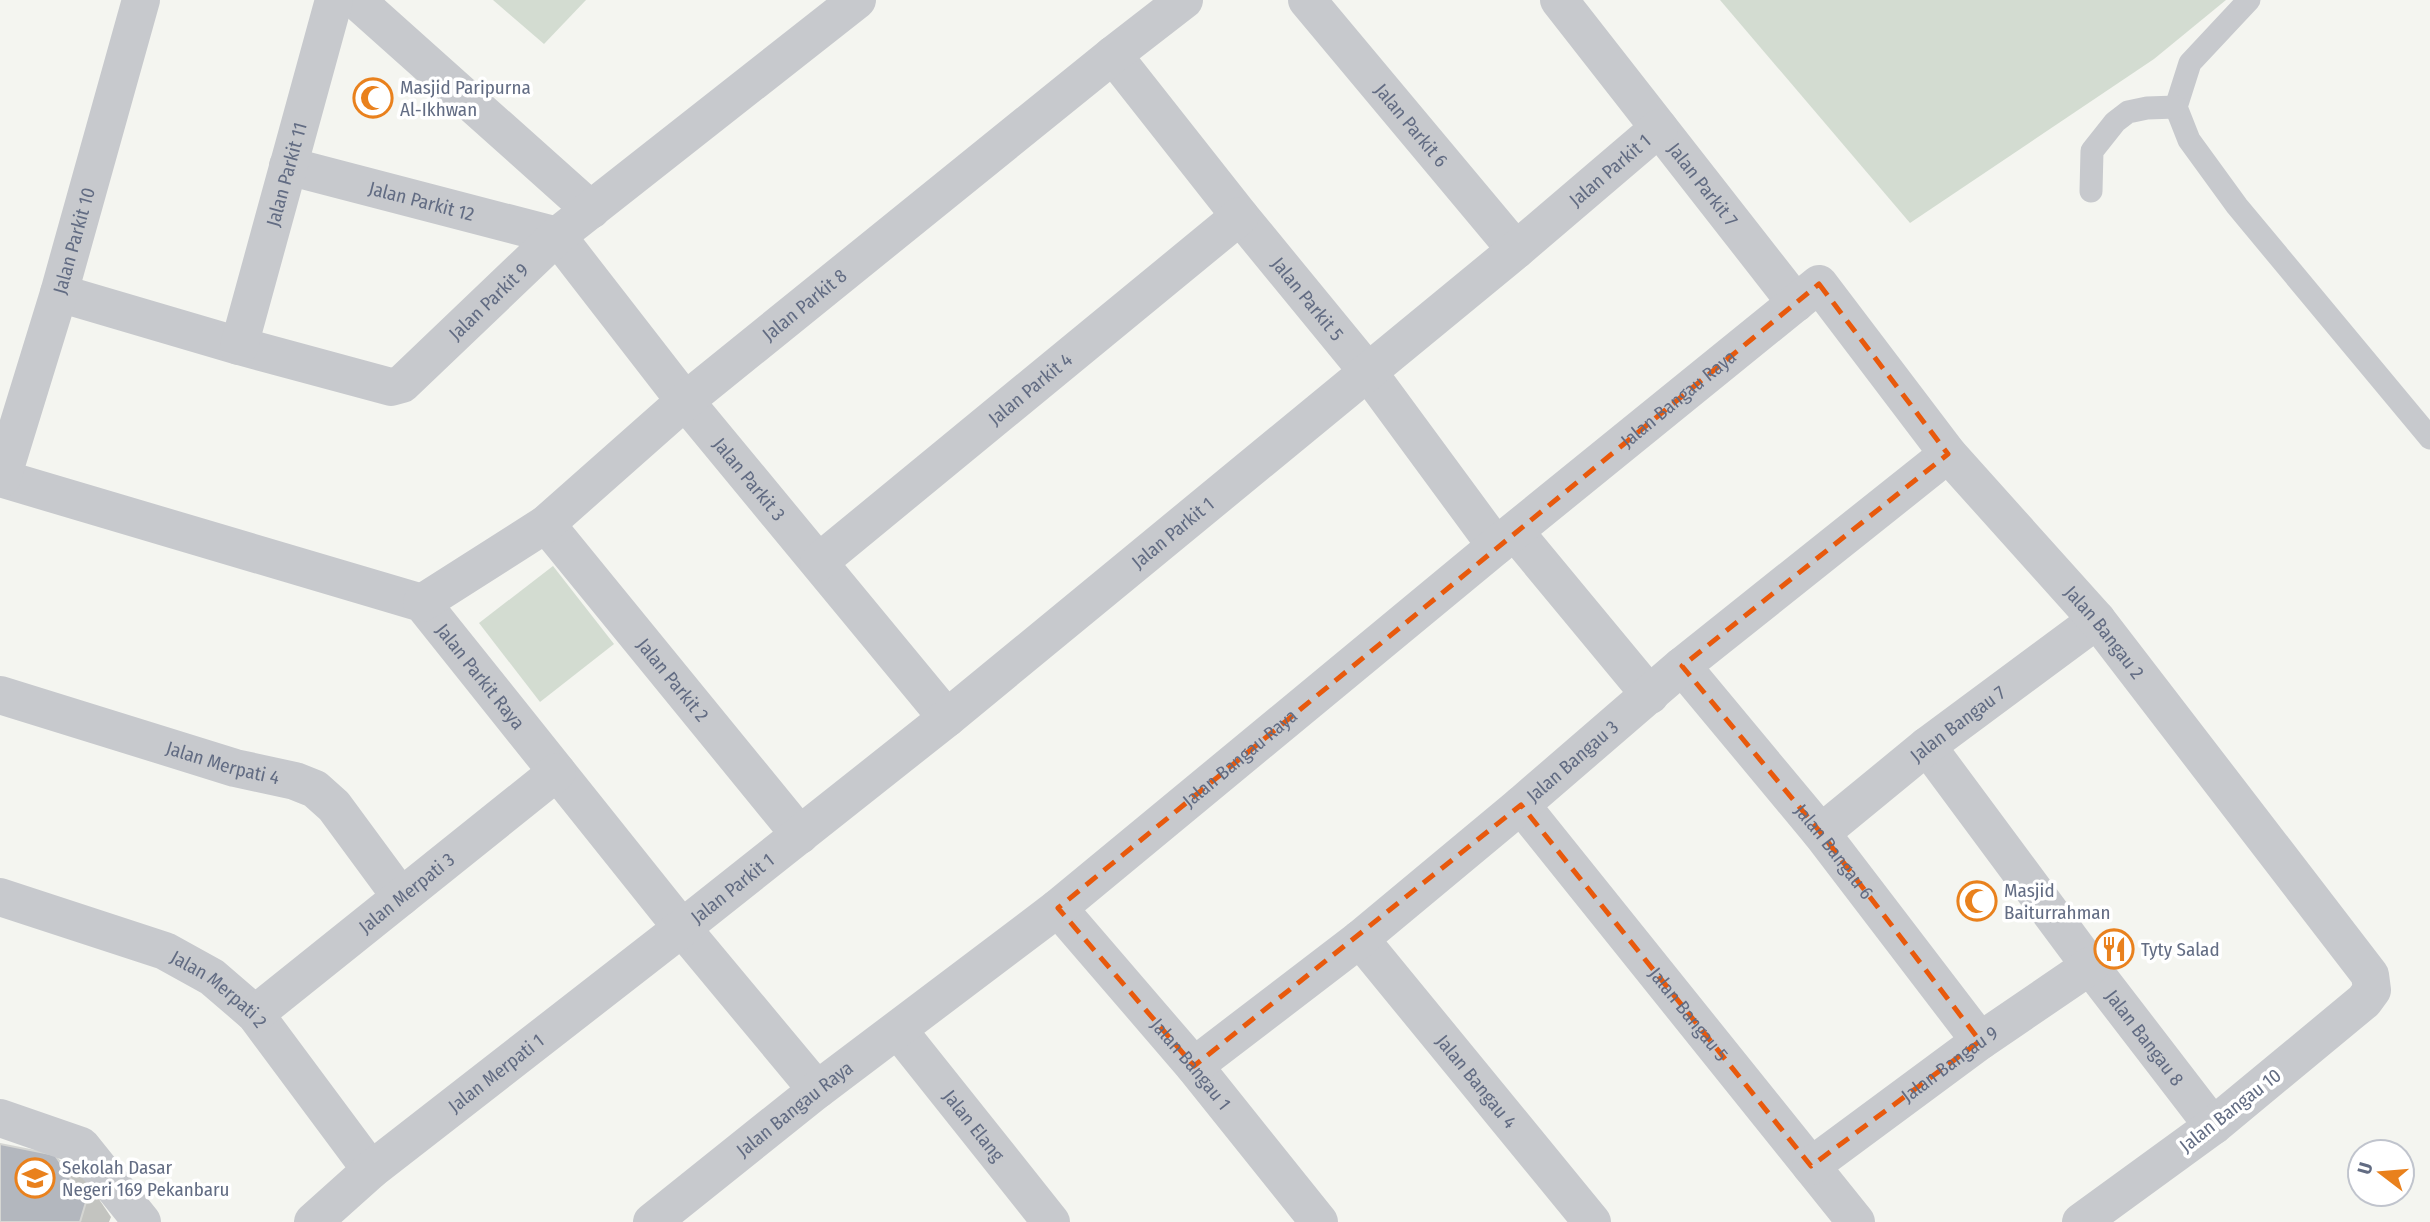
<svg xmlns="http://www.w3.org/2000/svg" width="2430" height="1222" font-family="'Fira Sans Condensed',sans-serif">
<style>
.green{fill:#d3dcd1}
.shadow{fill:#0003}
.building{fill:#b3b7be;stroke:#d5d6d3;stroke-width:2}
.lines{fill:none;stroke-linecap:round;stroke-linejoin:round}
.lane{stroke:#c7c9cd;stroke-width:23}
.street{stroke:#c7c9cd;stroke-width:38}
.marked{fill:none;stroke:#e8590c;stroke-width:5;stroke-dasharray:14 9;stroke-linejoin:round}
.labels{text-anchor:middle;stroke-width:7;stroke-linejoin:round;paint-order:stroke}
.poi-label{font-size:19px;fill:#626c83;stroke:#fff;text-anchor:start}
.street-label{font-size:19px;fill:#626c83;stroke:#fff}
</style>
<rect width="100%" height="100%" fill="#f4f5f0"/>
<g class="green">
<path d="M493 0H586L544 44Z"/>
<path d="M1720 0H2226L2154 59 1910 223Z"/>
<path d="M553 566 614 644 540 702 479 623Z"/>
</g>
<path class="shadow" d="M0 1146 54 1157 80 1171 111 1217 109 1222H0Z"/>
<path class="building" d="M0 1144 55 1155 86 1202 80 1222H0Z"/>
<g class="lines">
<g class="lane">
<path d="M2249 0 2190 63 2176 107 2189 140 2237 206 2430 438"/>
<path d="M2091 191 2092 151 2115 122 2128 112 2147 108 2176 107"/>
</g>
<g class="street">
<path d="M356 0 591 210"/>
<path id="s1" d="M1307 0 1516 250"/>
<path id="s2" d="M1559 0 1796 303"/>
<path id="s3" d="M1113 55 1240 216 1368 372 1496 546"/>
<path id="s4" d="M288 166 557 236 685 401 947 718"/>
<path id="s5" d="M59 293 239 346 391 387 402 384 557 236 857 0"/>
<path id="s6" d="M239 346 334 0"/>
<path id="s7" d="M0 478 422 603 682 928 817 1090"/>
<path id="s8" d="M2 478 59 293 141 0"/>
<path id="s9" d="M546 524 800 835"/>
<path d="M1515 532 1650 695"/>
<path id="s10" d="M819 562 1240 216"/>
<path id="s11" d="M422 603 546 524 685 401 1113 55 1184 0"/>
<path id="s12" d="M1682 666 1821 833 1980 1041"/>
<path id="s13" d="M0 695 235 768 295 781 315 789 334 806 401 897"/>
<path id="s14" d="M1927 746 2090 966 2213 1126"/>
<path id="s15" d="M1521 805 1856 1222"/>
<path id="s16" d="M1821 833 1927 746 2097 620"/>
<path id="s17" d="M0 897 165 951 212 977 255 1014 371 1170"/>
<path id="s18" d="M1058 908 1194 1066 1319 1222"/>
<path id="s19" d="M1360 939 1592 1222"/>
<path id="s20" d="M255 1014 557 772"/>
<path id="s21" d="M898 1030 1051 1222"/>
<path id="s22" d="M1194 1066 1360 939 1521 805 1682 666 1948 454"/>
<path d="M0 1118 81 1146 142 1222"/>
<path id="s23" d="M1811 1166 1980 1041 2090 966"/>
<path id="s24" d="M313 1222 371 1170 682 928 947 718 1516 250 1659 128"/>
<path id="s25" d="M652 1222 817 1090 1058 908 1496 546 1819 284 1948 454 2097 620 2370 975 2372 990 2364 1001 2213 1126 2081 1222"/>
</g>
</g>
<path class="marked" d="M1819 284 1948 454 1682 666 1821 833 1980 1041 1811 1166 1521 805 1194 1066 1058 908Z"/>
<defs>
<g id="mosque-ring" transform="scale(2.0125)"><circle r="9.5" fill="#fff" stroke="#e9811d" stroke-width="1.5"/><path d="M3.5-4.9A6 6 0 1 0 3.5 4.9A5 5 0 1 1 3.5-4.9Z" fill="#e9811d"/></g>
<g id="restaurant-ring" transform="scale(2.0125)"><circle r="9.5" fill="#fff" stroke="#e9811d" stroke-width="1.5"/><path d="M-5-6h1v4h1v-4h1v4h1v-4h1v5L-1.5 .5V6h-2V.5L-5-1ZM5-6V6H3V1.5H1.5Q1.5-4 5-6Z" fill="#e9811d"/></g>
<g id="school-ring" transform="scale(2.0125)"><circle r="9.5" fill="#fff" stroke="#e9811d" stroke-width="1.5"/><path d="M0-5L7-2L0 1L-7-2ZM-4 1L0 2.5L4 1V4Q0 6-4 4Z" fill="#e9811d"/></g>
</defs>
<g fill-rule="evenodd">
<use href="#mosque-ring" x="373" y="98"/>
<use href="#mosque-ring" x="1977" y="901"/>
<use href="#restaurant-ring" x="2114" y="949"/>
<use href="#school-ring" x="35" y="1178"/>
</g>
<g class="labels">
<g class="poi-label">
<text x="400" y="94">Masjid Paripurna<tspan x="400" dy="22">Al-Ikhwan</tspan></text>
<text x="2004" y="897">Masjid<tspan x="2004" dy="22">Baiturrahman</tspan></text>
<text x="2141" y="956">Tyty Salad</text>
<text x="62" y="1174">Sekolah Dasar<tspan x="62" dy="22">Negeri 169 Pekanbaru</tspan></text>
</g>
<g class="street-label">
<text dy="7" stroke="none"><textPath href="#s1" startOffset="163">Jalan Parkit 6</textPath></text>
<text dy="7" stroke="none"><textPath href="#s24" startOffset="1670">Jalan Parkit 1</textPath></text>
<text dy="7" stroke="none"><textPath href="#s6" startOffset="178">Jalan Parkit 11</textPath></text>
<text dy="7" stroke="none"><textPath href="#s2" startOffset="234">Jalan Parkit 7</textPath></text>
<text dy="7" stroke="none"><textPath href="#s4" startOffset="138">Jalan Parkit 12</textPath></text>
<text dy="7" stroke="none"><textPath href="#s8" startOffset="248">Jalan Parkit 10</textPath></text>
<text dy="7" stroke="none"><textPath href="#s3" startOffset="312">Jalan Parkit 5</textPath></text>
<text dy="7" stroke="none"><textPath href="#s5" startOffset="476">Jalan Parkit 9</textPath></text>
<text dy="7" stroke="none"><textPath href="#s11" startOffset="486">Jalan Parkit 8</textPath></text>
<text dy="7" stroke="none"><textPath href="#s10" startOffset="273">Jalan Parkit 4</textPath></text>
<text dy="7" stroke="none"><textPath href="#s25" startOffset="1316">Jalan Bangau Raya</textPath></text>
<text dy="7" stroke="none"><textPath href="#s4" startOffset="588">Jalan Parkit 3</textPath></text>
<text dy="7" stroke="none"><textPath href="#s24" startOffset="1102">Jalan Parkit 1</textPath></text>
<text dy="7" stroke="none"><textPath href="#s25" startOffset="1948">Jalan Bangau 2</textPath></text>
<text dy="7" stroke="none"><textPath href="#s7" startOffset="534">Jalan Parkit Raya</textPath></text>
<text dy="7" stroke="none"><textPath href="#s9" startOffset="201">Jalan Parkit 2</textPath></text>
<text dy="7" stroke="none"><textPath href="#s16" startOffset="175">Jalan Bangau 7</textPath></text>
<text dy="7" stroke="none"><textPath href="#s25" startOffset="749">Jalan Bangau Raya</textPath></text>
<text dy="7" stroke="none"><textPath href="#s22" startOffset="486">Jalan Bangau 3</textPath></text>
<text dy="7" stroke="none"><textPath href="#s13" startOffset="233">Jalan Merpati 4</textPath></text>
<text dy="7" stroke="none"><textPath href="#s12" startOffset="240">Jalan Bangau 6</textPath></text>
<text dy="7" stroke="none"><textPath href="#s24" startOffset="536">Jalan Parkit 1</textPath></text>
<text dy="7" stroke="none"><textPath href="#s20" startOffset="194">Jalan Merpati 3</textPath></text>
<text dy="7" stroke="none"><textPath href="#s17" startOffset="240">Jalan Merpati 2</textPath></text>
<text dy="7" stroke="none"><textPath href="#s15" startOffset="268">Jalan Bangau 5</textPath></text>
<text dy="7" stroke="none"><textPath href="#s14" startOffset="364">Jalan Bangau 8</textPath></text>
<text dy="7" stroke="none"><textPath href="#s18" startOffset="205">Jalan Bangau 1</textPath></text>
<text dy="7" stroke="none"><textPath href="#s23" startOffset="172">Jalan Bangau 9</textPath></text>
<text dy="7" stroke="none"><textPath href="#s24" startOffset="236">Jalan Merpati 1</textPath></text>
<text dy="7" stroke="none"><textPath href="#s19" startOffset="184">Jalan Bangau 4</textPath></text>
<text dy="7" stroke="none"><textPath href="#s25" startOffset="182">Jalan Bangau Raya</textPath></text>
<text transform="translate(2230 1110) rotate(-38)" y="7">Jalan Bangau 10</text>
<text dy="7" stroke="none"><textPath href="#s21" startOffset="122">Jalan Elang</textPath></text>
</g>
</g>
<g transform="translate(2381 1173) rotate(286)"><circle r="33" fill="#ffffff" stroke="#c0c4cd" stroke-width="2"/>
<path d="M0-5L12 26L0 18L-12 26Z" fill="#e9811d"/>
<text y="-10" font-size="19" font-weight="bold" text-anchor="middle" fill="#626c83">U</text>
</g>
</svg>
